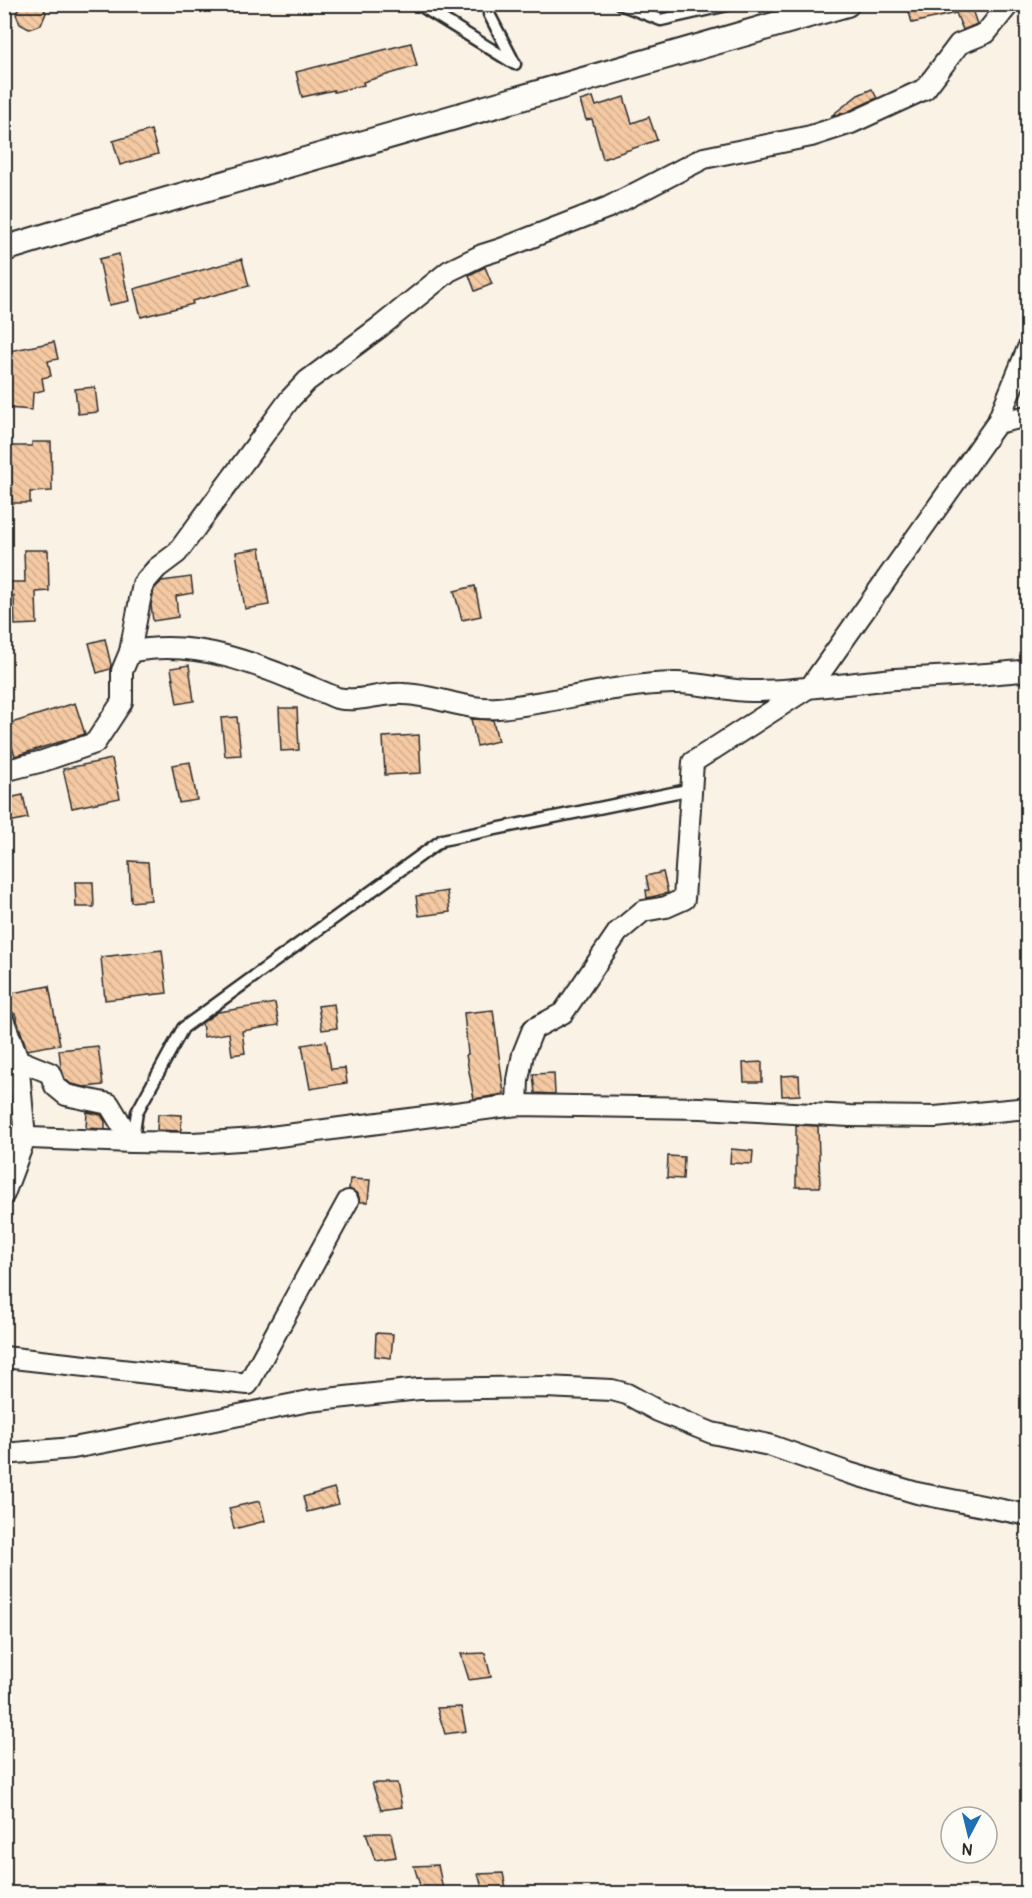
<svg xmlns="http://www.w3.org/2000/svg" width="1032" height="1898" font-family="Pangolin,sans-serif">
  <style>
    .building { fill: url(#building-back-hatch); stroke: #2b2b2b; stroke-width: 1.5 }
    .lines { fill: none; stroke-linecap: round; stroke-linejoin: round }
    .service-casing { stroke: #2b2b2b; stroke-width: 15 }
    .minor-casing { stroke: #2b2b2b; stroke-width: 24 }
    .tertiary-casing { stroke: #2b2b2b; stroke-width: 28 }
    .service { stroke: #fdfcf7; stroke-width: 10 }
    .minor { stroke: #fdfcf7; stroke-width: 20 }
    .tertiary { stroke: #fdfcf7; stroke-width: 24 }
  </style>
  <defs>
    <pattern id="building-back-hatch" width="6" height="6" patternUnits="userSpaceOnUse" patternTransform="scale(1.5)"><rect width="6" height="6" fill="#f4c9a3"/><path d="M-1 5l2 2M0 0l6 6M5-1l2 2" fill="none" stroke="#d1ad8c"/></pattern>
  </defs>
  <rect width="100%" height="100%" fill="#fbf2e6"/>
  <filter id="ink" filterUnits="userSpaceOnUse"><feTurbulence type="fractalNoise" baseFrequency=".0167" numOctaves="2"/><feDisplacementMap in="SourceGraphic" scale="12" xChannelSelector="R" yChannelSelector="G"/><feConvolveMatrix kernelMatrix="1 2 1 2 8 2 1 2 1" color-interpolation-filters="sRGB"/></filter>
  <g filter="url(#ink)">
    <g class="building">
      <path d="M20,4H42L46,13L41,25L29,29L20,24L16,14Z"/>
      <path d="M907,4H970L977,24L963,30L956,13L912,23Z"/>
      <path d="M411,43L417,66L363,82L364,85L334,92V90L302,97L296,72Z"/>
      <path d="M872,89L877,98L847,112L831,116L858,95Z"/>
      <path d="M593,97L596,106L624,97L632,123L649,117L657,140L603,159L592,119L586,120L580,101Z"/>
      <path d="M151,130L158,154L120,165L113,141Z"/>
      <path d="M119,254L129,301L109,305L99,259Z"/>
      <path d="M242,259L249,286L192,301L193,304L141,317L134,289Z"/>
      <path d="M485,267L492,284L475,291L469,275Z"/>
      <path d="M54,342L58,359L48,361L51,376L42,378L44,390L33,393L32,410L7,408L8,397L4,398V352Z"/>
      <path d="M95,387L98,412L78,414L75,389Z"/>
      <path d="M32,442H51L52,491L30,492V503H12L11,446H32Z"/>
      <path d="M260,548L269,605L245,609L236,552Z"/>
      <path d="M24,550H48L49,591L36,592L37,624L15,625L14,596H4V582H25Z"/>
      <path d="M191,577L193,593L176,596L178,617L153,621L151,605L154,589L162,581Z"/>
      <path d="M475,586L481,616L462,620L454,591Z"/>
      <path d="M105,639L111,665L110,669L97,673L89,643Z"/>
      <path d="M189,665L194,701L177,704L171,668Z"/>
      <path d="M75,703L85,734L15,756L5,725Z"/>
      <path d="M279,708H297L299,750L281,751Z"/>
      <path d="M237,717L241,755L225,756L221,718Z"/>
      <path d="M471,719L493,720L498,741L477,746Z"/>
      <path d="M419,735L421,773L385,775L383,737Z"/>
      <path d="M112,759L120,798L72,808L63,769Z"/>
      <path d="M190,762L197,800L179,803L172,765Z"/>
      <path d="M23,795L28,818L9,822L4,799Z"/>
      <path d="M129,861L148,862L151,900L131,902Z"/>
      <path d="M663,872L668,893L647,898L646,890H649L646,876Z"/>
      <path d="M75,882H93L94,907H76Z"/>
      <path d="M447,891L450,912L419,916L416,896Z"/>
      <path d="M162,950L167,993L105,1000L101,957Z"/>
      <path d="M49,986L60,1044L27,1050L15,1014L11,1012L7,994Z"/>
      <path d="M275,1003L279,1025L242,1031L245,1053L232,1055L229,1033L204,1037L202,1023L218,1012Z"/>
      <path d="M334,1004L337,1028L322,1030L318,1006Z"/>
      <path d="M493,1010L504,1094L474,1099L466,1055L468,1054L464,1013Z"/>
      <path d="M326,1041L331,1069L345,1068L347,1083L310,1089L302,1045Z"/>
      <path d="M98,1046L103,1085L85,1087L71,1084L65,1079L61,1068L59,1050Z"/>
      <path d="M762,1062V1082H744L743,1063Z"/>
      <path d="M554,1073L555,1094L535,1093L533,1074Z"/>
      <path d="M799,1075L800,1095L782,1096L781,1076Z"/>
      <path d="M87,1112L101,1115L105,1121V1129L86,1128Z"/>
      <path d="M158,1114L182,1115L181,1131L157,1130Z"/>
      <path d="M796,1125L818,1126L820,1187H796Z"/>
      <path d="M731,1149L753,1151L752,1164L730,1163Z"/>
      <path d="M668,1156L684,1157L683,1179L667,1178Z"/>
      <path d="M350,1179L370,1180L368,1202H360L358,1194L349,1189Z"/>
      <path d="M376,1333L393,1334L391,1358L375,1356Z"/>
      <path d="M334,1488L339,1504L307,1512L303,1497Z"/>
      <path d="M260,1501L265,1521L234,1529L229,1508Z"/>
      <path d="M485,1653L491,1677L469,1680L461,1654Z"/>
      <path d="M461,1707L466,1731L445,1734L437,1708Z"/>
      <path d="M372,1783H397L402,1807L381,1810Z"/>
      <path d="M366,1833H391L396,1857L375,1860Z"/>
      <path d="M438,1865L443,1889L422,1892L414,1866Z"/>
      <path d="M503,1873L507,1893H484L478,1874Z"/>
    </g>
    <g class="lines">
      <defs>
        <g id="service">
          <path d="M418,4L515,64L489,14L490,4"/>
          <path d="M620,4L661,20L732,4"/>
          <path d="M133,1139L137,1112L183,1028L442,840L692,789"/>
        </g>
        <g id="minor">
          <path d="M997,423L1028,416"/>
          <path d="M130,652L143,584L157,568L177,553L290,399L307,381L381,326L449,271L482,255L501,249L609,207L704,158L811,136L851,123L925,89L959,44L986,33L1009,4"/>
          <path d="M4,771L43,761L95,743L122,702V671L130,652C202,636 272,671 337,698C361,703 381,692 404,694C436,695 467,711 498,708C557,703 615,684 674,683C700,682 725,691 751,691C799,691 848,683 896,679C940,676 983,676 1028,670"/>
          <path d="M4,1022L18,1060L50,1073L55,1086L66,1095L109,1104L132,1142"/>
          <path d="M517,1105L518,1080L523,1054L533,1029L563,1013L618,932L643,911L666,907L684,899L693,762L811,686L997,423L1028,348"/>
          <path d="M4,1137L132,1142L193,1143L256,1139L517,1105L701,1108L850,1116L935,1117L1028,1108"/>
          <path d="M4,1194L25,1138L18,1060"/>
          <path d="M4,1357L248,1384L348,1201"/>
          <path d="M4,1454L73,1448L105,1442L309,1401L419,1389L545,1387L612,1390L627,1394L658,1411L712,1433L769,1445L849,1473L917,1493L1028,1515"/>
        </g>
        <path id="tertiary" d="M4,249L118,214L847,4"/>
      </defs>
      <use href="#service" class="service-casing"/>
      <use href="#minor" class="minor-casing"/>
      <use href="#tertiary" class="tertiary-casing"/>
      <use href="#service" class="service"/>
      <use href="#minor" class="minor"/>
      <use href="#tertiary" class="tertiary"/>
    </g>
  </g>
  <rect width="1032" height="1898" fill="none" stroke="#fdfcf7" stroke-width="24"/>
  <rect x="12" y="12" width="1008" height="1874" fill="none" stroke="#2b2b2b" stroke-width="2" filter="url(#ink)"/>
  <g transform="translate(969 1835) rotate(187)"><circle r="28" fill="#fdfcf7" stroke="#a9a8a5" stroke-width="1.5"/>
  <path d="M0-4.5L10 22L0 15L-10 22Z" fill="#1f6fb2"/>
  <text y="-9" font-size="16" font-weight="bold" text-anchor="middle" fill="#2b2b2b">N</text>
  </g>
</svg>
